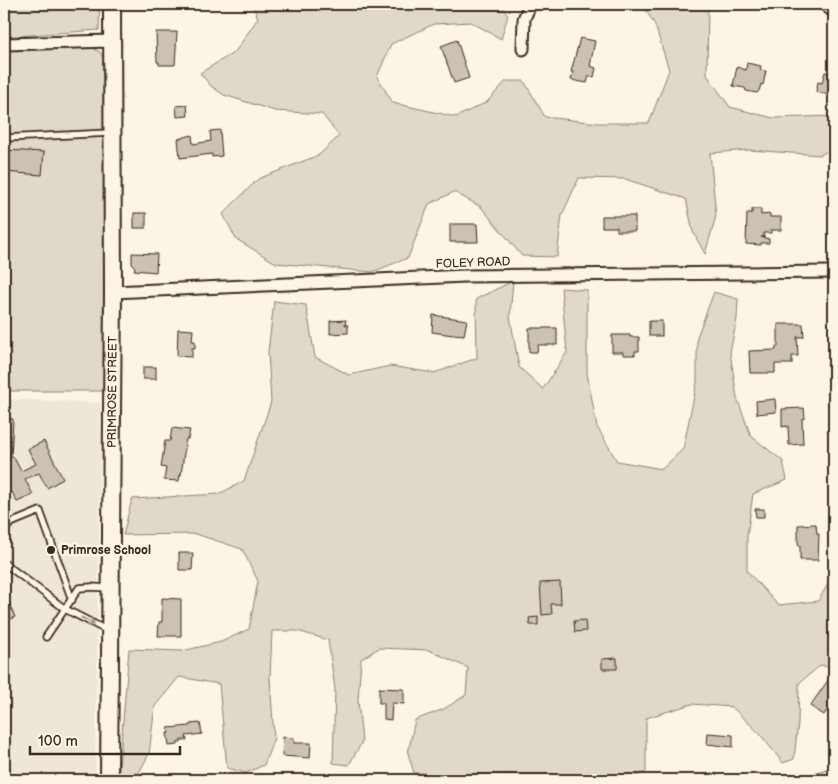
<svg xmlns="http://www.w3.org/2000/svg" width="838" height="784" font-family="'Balsamiq Sans',sans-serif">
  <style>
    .built { fill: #eee6d6 }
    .green { fill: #e0d8c8; stroke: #8e8173 }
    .building { fill: #ccc2b3; stroke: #3b2a1e }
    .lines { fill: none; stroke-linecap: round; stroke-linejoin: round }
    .service-casing { stroke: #3b2a1e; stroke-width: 9 }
    .minor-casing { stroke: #3b2a1e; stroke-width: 15 }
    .secondary-casing { stroke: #3b2a1e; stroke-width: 20 }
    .service { stroke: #fcf5e5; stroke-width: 5.5 }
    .minor { stroke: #fcf5e5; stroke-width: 11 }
    .secondary { stroke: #fcf5e5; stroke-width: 16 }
    .oneway { stroke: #9c9082 }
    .poi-dot { fill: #3b2a1e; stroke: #fcf5e5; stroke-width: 2 }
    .labels { text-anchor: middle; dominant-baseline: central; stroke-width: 5; stroke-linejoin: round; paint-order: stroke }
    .street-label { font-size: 12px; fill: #3b2a1e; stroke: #fcf5e5 }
    .poi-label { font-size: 12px; font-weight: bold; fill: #3b2a1e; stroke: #fcf5e5; text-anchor: start }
  </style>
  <rect width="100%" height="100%" fill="#fcf5e5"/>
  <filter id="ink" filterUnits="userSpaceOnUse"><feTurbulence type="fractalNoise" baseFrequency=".02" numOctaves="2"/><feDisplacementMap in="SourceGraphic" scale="10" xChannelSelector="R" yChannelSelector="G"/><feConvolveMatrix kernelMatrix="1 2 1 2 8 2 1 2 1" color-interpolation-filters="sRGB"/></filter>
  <g filter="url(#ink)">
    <path class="built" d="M4,399L101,403L95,780H4Z"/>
    <g class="green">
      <path d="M4,4H100L99,30L4,37Z"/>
      <path d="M252,4H382L385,6L412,4H500L508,15L501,39L471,22L434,24L391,44L377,77L393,103L456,117L487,102L506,81H524L545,117L598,123H649L669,70L655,25L642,4H708L707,75L730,107L773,118L834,116V148L820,155L749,150L710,153L716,216L705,254L693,232L686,199L625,179L579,178L562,215L557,257L522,256L481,207L454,192L429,204L408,258L372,272L276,263L236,239L223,214L258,179L319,155L339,136L322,114L275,111L224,95L211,86L200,73L235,52L258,18Z"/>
      <path d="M93,48L100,52L103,58L106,120L104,391H4V51Z"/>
      <path d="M513,281L510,316L519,367L543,389L567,352L561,288L587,290V373L597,427L617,461L662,469L683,449L697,382V337L714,292L738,299L737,319L730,352L737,398L751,436L783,461L787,480L753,494L747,536V571L778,605L818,601L834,574V669L821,665L799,683L798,723L794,759L783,763L760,734L732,707L692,704L646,718V772L628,779L561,775L482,774L461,775L414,773L408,753L415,720L444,709L466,695L468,668L429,650L379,648L361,659L358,700L362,742L349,765L333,763L335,689L328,640L297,631H272L270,678L274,738L264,765L246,773L227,768L219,684L179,677L155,706L149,754L135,780H118L129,649L182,651L221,642L249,629L258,581L242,549L196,534L123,535L132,499L219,494L244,481L271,402L268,352L274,301L306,305L315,357L349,375L390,366L434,373L477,358L476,299Z"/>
    </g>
    <g class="building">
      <path d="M156,32H177L175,65H159V62H157Z"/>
      <path d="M580,38L595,41L590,66L596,68L594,77L589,76L587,83L571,80L573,72H571Z"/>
      <path d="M457,40L469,78L454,83L441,46Z"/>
      <path d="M747,63L761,66L760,70L766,71L763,85L761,84L759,91L757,93L746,91L745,88L733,86L737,67L746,70Z"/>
      <path d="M825,72L834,74V96L816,92L818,82L822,83Z"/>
      <path d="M187,105L188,116L177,117L176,106Z"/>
      <path d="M220,130L222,156L212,157V154L180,158L178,139L192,135L193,144L211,141L210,131Z"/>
      <path d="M4,150L44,152L42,175L4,172Z"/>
      <path d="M752,209H761V215L770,214V217H781V230H771V233H764V237H761L769,239V243H761V245L746,244L747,213H752Z"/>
      <rect x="134" y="213" width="12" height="15"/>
      <path d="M602,216H635V231H617V227H602Z"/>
      <path d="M450,224H477L478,242H450Z"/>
      <path d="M132,253L157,254L156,272L134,270L135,267L132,264Z"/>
      <path d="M433,315L467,320L464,335L453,334V335L432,332Z"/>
      <path d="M346,320L345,325H348V333L330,334V321Z"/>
      <rect x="649" y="321" width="13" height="15"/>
      <path d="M778,324H803L804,337H797L798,356H792V364H775V373H750L749,351L776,350V346H778Z"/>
      <path d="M529,328H557V345H538L537,352H529Z"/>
      <path d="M178,329L193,330L192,341H195V348H192V357L177,356Z"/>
      <path d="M612,335H630V337H639V351H635V355H623V352H612Z"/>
      <rect x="143" y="367" width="13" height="12"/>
      <path d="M775,399L776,412L757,414L756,401Z"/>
      <path d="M804,408L805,418L802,419L803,444L789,445L788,426L782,427V409Z"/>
      <path d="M4,418L13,419L11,458L13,456L21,471L36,464L28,449L44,441L63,479L47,488L39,473L25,479L33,495L17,502L12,492L4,495Z"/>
      <path d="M172,428L190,430L188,439H186L181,475H180L179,481L164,480L166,468L161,467L165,441H170Z"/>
      <path d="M755,509H764V517H756Z"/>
      <path d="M816,524L817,534H819L818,560H800V545H798V525Z"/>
      <path d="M179,553H193L192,570H179Z"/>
      <path d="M560,582L561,604H551L552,614L542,615L540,583Z"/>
      <path d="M4,591L15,617L4,622Z"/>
      <path d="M162,598L181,599V636H158L159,622H162Z"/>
      <path d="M538,617V625H530L529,618Z"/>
      <path d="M585,620L586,631L575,632L574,621Z"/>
      <path d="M617,658V669H602V659Z"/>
      <path d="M829,679L834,683V699L824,715L810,706Z"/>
      <path d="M379,688L404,689V704L392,703L391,720L384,719V703H379Z"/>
      <path d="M200,723L202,734L186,736L187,740H181V742H178V745L169,746L167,733H169L168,728L190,726V724Z"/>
      <path d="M708,733L733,735V747L707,744Z"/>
      <path d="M283,737L294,738V743H311L310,758L282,756Z"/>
    </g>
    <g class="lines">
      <defs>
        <g id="service">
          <path d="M4,138L110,133"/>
          <path d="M4,530L11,523L40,511L72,600"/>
          <path d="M4,563L65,609L108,631"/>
          <path d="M46,637L79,588L91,587L108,588"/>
        </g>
        <g id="minor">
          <path d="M824,4L834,12"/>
          <path d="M4,44L111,41"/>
          <path d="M523,49L524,19L530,4"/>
          <path d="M113,292L465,276L834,272"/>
          <path d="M816,780L834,774"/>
        </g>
        <g id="secondary">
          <path id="s1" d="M109,780L113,292L112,4"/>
        </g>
      </defs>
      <use href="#service" class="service-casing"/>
      <use href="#minor" class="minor-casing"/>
      <use href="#secondary" class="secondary-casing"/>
      <use href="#service" class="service"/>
      <use href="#minor" class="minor"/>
      <use href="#secondary" class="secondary"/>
    </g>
    <defs><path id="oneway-shaft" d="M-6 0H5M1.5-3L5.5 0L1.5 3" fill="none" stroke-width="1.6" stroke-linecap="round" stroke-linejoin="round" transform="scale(1.25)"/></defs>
    <use class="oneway" href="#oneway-shaft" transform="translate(88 621) rotate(28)"/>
  </g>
  <circle class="poi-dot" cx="51" cy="550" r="5"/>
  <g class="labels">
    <g class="street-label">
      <text transform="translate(473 263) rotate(-2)">FOLEY ROAD</text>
      <text stroke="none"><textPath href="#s1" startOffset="388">PRIMROSE STREET</textPath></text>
    </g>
    <g class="poi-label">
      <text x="61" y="550">Primrose School</text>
    </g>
  </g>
  <rect width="838" height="784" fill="none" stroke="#fcf5e5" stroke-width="20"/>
  <rect x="10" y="10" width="818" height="764" fill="none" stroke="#3b2a1e" stroke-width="2" filter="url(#ink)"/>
  <path d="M30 746v8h150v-8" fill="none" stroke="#3b2a1e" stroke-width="2.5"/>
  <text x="38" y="746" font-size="15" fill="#3b2a1e" stroke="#fcf5e5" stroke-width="4" paint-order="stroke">100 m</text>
</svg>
